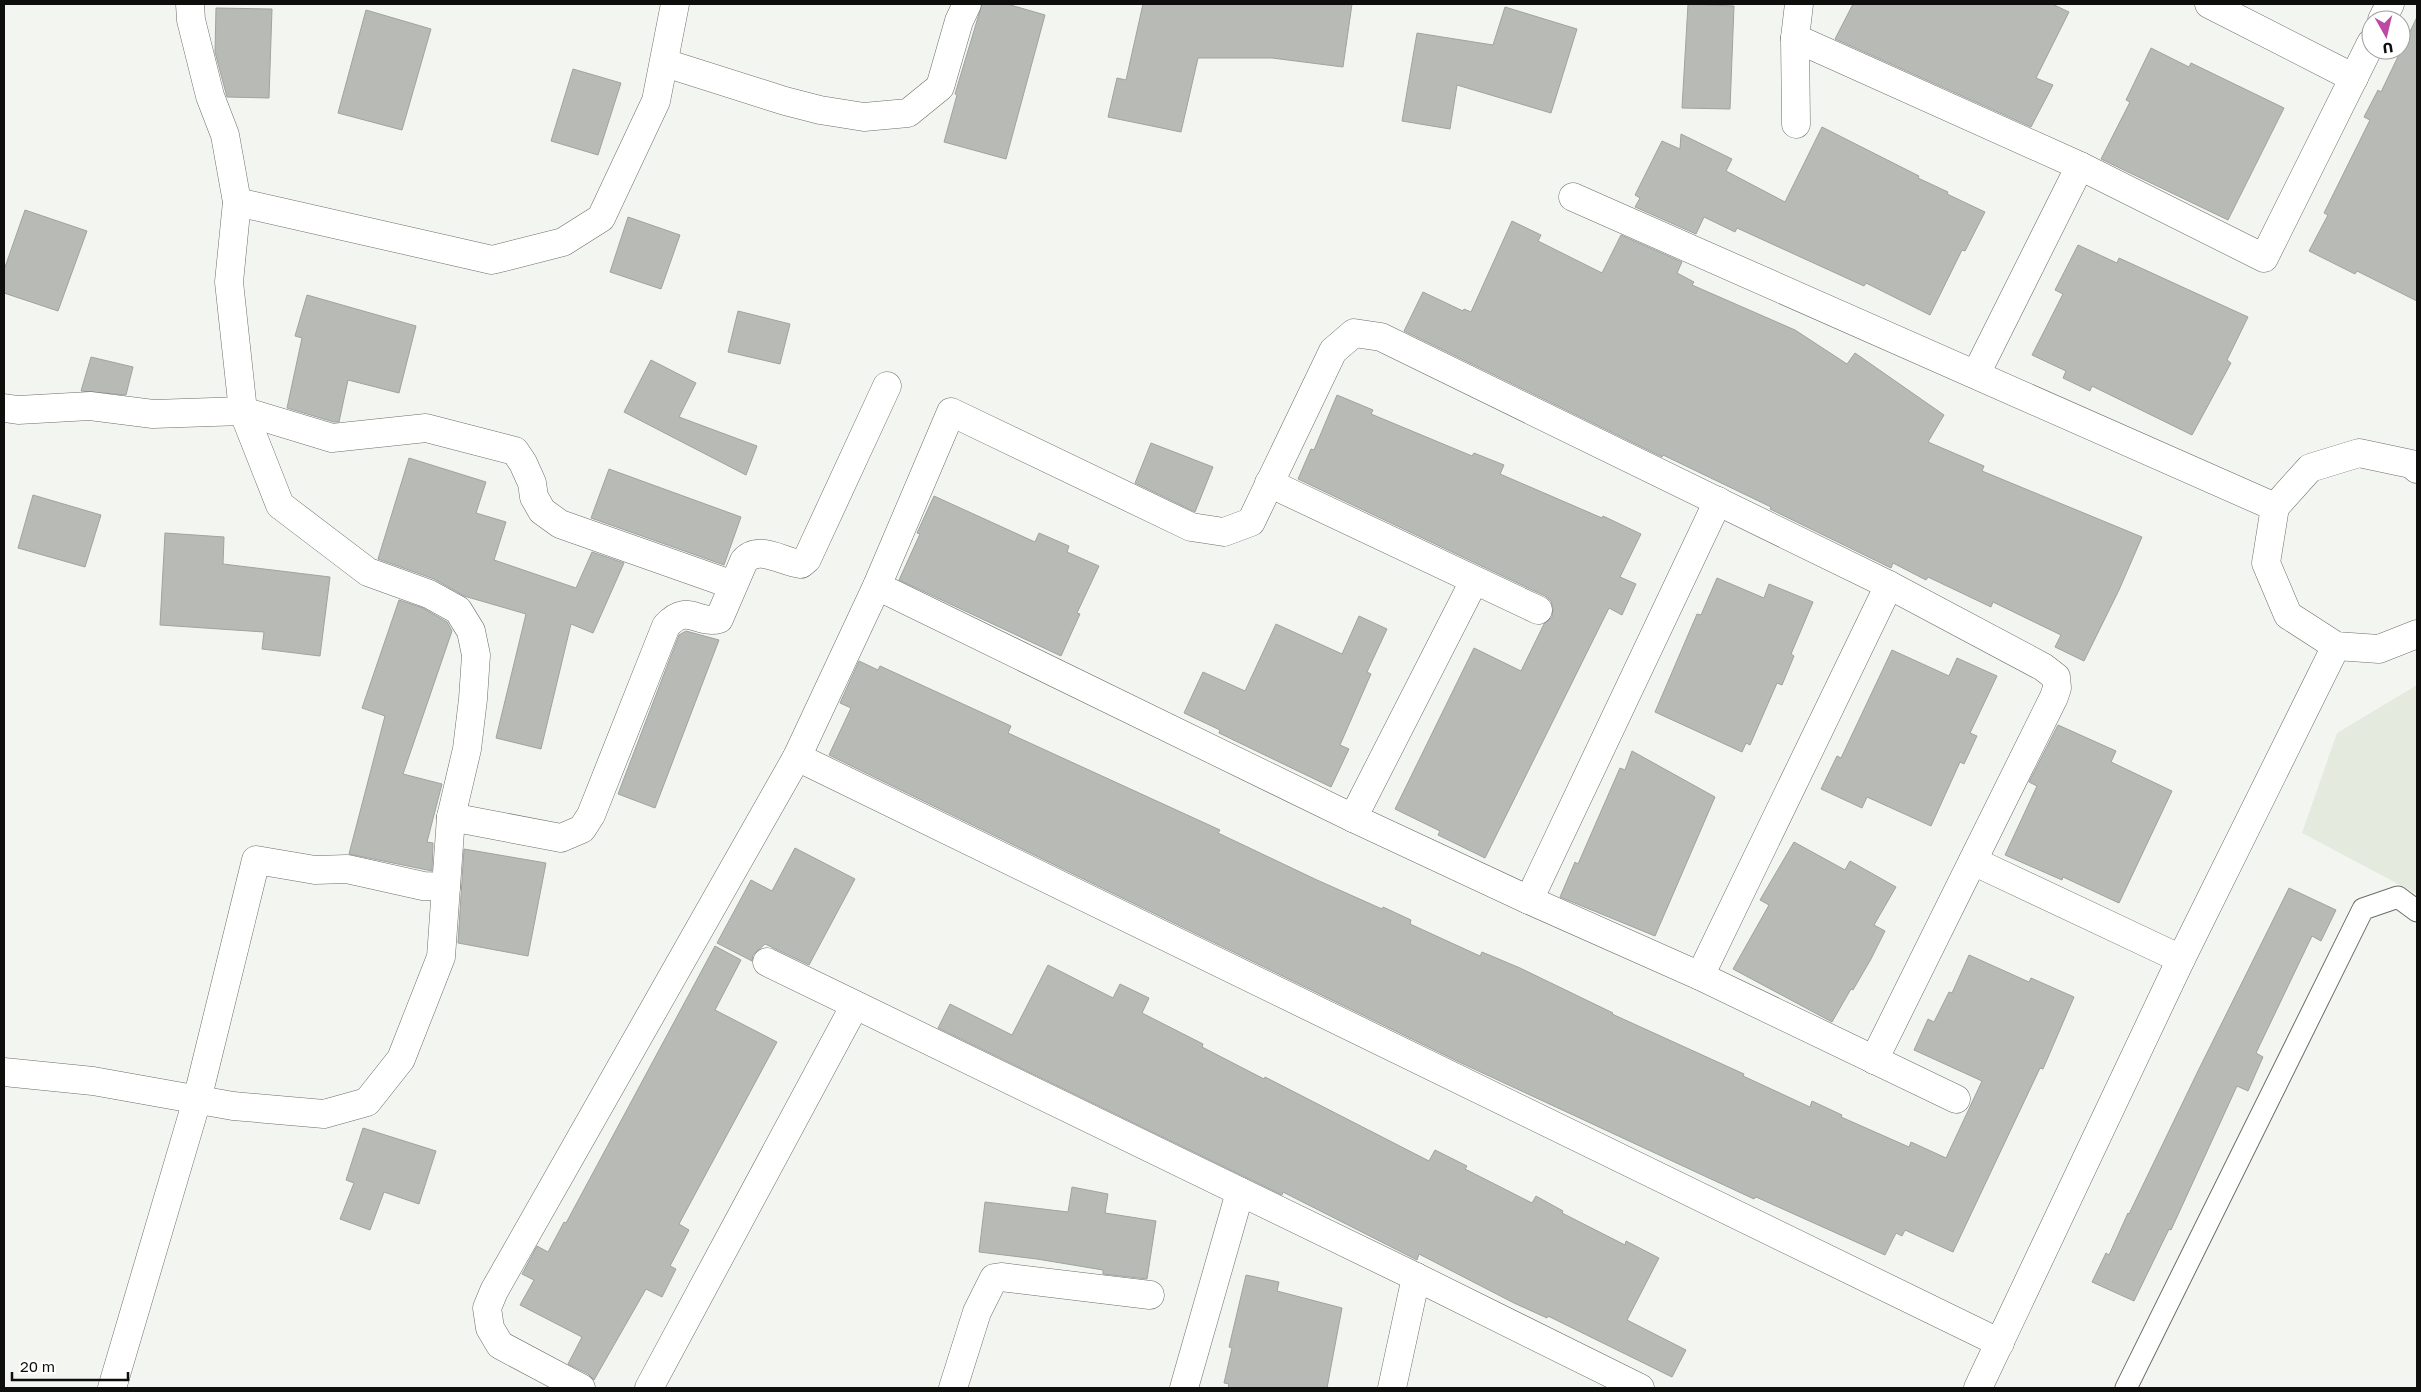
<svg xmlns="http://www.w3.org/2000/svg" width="2421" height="1392" font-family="'Golos Text',sans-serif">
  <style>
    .built { fill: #e5eade }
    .building { fill: #b7bab5; stroke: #a0a39e }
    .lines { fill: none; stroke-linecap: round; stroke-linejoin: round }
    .lane-casing { stroke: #6c6e69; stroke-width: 23 }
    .street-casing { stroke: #6c6e69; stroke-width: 29 }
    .secondary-casing { stroke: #6c6e69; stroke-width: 29 }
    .lane { stroke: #fff; stroke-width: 21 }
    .street { stroke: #fff; stroke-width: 28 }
    .secondary { stroke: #fff; stroke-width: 28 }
  </style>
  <rect width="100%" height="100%" fill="#f3f5f0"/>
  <path class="built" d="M2417,685V894L2302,833L2337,733Z"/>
  <g class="building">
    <path d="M982,4H1007L1045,15L1006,159L944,142L957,95L955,94Z"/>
    <path d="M1143,4H1352L1343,67L1272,58H1198L1181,132L1108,117L1117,78L1126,80Z"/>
    <path d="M1688,4L1734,6L1730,109L1682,108Z"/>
    <path d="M1853,4H2052L2069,12L2036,78L2053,85L2031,127L1835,39Z"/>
    <path d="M1505,7L1577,29L1551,113L1457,85L1450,129L1402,121L1417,33L1493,45Z"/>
    <path d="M216,8L272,9L269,98L227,97L215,52Z"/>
    <path d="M366,10L431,29L402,130L338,113Z"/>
    <path d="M2417,17V301L2357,271L2355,274L2309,251L2328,215L2324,213L2370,120L2364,117L2378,90L2381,92Z"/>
    <path d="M2151,48L2189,67L2191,63L2284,108L2228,220L2101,159L2130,102L2126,100Z"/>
    <path d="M573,69L621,83L598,155L551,141Z"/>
    <path d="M1822,127L1919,176L1918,178L1948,192L1947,194L1985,212L1965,251L1962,250L1930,315L1866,283L1864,286L1737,228L1735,232L1704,217L1696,234L1635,207L1640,198L1635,195L1662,141L1680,149L1681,134L1732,159L1726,171L1785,202Z"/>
    <path d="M25,210L87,231L58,311L4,293V270Z"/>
    <path d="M628,217L680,235L661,289L610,272Z"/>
    <path d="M1512,221L1541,235L1538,241L1602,273L1621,235L1682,262L1677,273L1694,282L1692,285L1795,330L1847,364L1855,353L1944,415L1928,442L1984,466L1982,471L2142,537L2119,590L2084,661L2055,647L2061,635L1993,602L1991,607L1928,577L1926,580L1893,563L1891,568L1770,509L1771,507L1663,455L1662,457L1404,331L1423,292L1463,311L1464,309L1471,312Z"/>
    <path d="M2078,245L2117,263L2119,258L2248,317L2227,360L2231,363L2192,435L2092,386L2090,391L2063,378L2066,371L2032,355L2063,294L2055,290Z"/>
    <path d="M307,295L416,326L399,393L348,380L339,422H334L287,408L302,338L295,336Z"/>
    <path d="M738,311L790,324L780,364L728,352Z"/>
    <path d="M91,357L133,367L126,395L81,391Z"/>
    <path d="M651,360L696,383L679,417L757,446L746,475L624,412Z"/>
    <path d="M1337,395L1373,410L1371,414L1472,456L1474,453L1504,465L1500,474L1602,518L1603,516L1641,534L1620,577L1636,584L1622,615L1609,608L1485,858L1438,835L1440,831L1395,809L1474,648L1521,671L1544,624L1552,617L1553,608L1551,601L1545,596L1298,479L1311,449L1314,450Z"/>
    <path d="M1151,443L1213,467L1195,512L1135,483Z"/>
    <path d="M409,458L486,482L476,513L506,522L494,560L576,588L592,552L624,563L593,633L571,624L541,749L496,738L526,614L464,596L434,579L378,559Z"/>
    <path d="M609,469L741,517L724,565L591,518Z"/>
    <path d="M33,495L101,515L85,567L18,548Z"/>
    <path d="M934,496L1035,542L1039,533L1069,546L1067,552L1099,566L1077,613L1080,614L1061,656L899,580L920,534L917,533Z"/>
    <path d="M165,533L224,537L223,564L330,577L320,656L262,649L264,632L160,625Z"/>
    <path d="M1717,578L1764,598L1769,584L1813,602L1791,654L1794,656L1782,685L1777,683L1750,745L1746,743L1742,752L1655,712L1697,614L1701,615Z"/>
    <path d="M399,600L423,608L447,622L452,631L403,774L442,784L427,842L433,843L432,871L349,854L385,716L362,708Z"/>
    <path d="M1359,616L1387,629L1367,672L1371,674L1340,745L1349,749L1331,787L1219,733L1220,730L1184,713L1203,672L1245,691L1276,624L1342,654Z"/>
    <path d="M686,631L719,640L655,808L618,794L679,635Z"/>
    <path d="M1892,650L1949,676L1957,658L1997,676L1970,733L1977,736L1964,764L1960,762L1931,826L1867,797L1862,808L1821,789L1837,756L1841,758Z"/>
    <path d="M859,661L878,670L880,666L1011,726L1008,733L1220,830L1218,833L1317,880L1382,909L1383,907L1411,920L1410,924L1480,956L1482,952L1520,968L1613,1013L1612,1014L1744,1074L1743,1076L1810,1107L1812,1101L1842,1115L1841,1117L1909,1147L1911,1142L1946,1158L1982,1081L1914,1050L1928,1019L1934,1022L1949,992L1952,993L1969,955L2029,982L2031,978L2074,997L2043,1069L2040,1068L1953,1252L1905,1230L1902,1236L1896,1233L1885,1255L1756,1197L1754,1199L1459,1062L829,755L851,708L840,703Z"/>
    <path d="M2058,725L2116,751L2111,762L2172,791L2119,903L2063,877L2062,880L2005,855L2037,786L2029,782Z"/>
    <path d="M1632,751L1715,797L1655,936L1560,897L1575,862L1578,864L1620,768L1625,770Z"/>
    <path d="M1794,842L1845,870L1850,861L1896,887L1874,925L1885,931L1871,959L1853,990L1851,989L1832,1022L1733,969L1769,905L1760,900Z"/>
    <path d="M795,848L855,879L809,965L765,944L753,955L752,961L717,943L751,880L772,891Z"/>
    <path d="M464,849L546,863L528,956L458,943Z"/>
    <path d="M2289,888L2336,910L2321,941L2312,936L2256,1053L2263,1057L2248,1091L2237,1086L2171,1230L2169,1229L2134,1301L2092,1282L2106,1253L2109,1255L2128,1213L2129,1214L2198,1071Z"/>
    <path d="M715,946L741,960L715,1010L777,1042L679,1224L689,1230L670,1266L676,1269L662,1297L646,1289L594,1380L588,1374L568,1364L582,1337L520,1305L534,1280L522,1274L537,1246L548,1252L564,1222L566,1223Z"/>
    <path d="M1048,965L1113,998L1120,984L1149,998L1142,1013L1203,1044L1202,1047L1264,1079L1265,1077L1429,1161L1435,1150L1467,1166L1465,1169L1532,1203L1536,1196L1563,1211L1562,1213L1625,1245L1626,1241L1659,1258L1627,1320L1686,1350L1672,1377L1548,1316L1547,1318L1514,1303L1419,1254L1417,1260L1283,1192L1282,1195L938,1028L950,1004L1012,1035Z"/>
    <path d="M363,1128L436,1151L419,1204L384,1192L370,1230L340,1219L354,1183L346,1180Z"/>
    <path d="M1072,1187L1108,1194L1105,1213L1156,1221L1147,1279L1103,1274V1270L1037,1259L979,1252L985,1202L1068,1212Z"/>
    <path d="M1246,1275L1279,1282L1277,1291L1342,1308L1327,1388H1228L1229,1384L1224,1383L1232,1348L1229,1347Z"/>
  </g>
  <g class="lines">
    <defs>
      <path id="lane" d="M2126,1388L2363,909L2398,897L2417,911"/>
      <g id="street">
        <path d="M2209,4L2354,78"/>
        <path d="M2382,20L2390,4"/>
        <path d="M1795,38L2080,166L2264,258L2371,43"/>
        <path d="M665,63L785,101L820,110L864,117L908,113L940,87L959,21L967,4"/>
        <path d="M1796,124L1795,38L1799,4"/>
        <path d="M1573,197L2275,507"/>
        <path d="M237,202L492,260L563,242L601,218L656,101L675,4"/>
        <path d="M1976,374L2080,166"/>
        <path d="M4,408L18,410L90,406L153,414L243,411L332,438L426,428L515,451L523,463L532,483L534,497L542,511L560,524L733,585"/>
        <path d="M1269,483L1538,610"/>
        <path d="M877,586L1353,818L1529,900L1700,976L1956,1099"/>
        <path d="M797,757L2000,1343"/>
        <path d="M451,817L561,838L582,829L591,815L666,626C688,602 697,625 719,619L744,561C758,544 783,562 801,564L807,559L887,386"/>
        <path d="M1353,818L1474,581"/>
        <path d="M1973,861L2181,959"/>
        <path d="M1529,900L1718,501"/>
        <path d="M767,962L1416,1277L1640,1388"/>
        <path d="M1700,976L1889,585"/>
        <path d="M4,1072L93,1081L233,1106L324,1114L367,1102L401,1059L441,957L451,817L467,749L473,699L476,655L471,631L458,610L429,594L368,572L280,505L243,411L229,282L237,202L225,135L210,96L191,20L190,4"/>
        <path d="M112,1388L197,1100L256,860L315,870L347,869L423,886L446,887"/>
        <path d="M581,1388L500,1345L490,1328L487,1308L494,1291L797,757L877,586L951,412L1191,527L1224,532L1251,522L1333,351L1354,333L1381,337L1889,585L2043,667L2056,677L2057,688L2054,697L1874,1060"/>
        <path d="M649,1388L855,1005"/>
        <path d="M953,1388L977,1312L994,1278L1001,1277L1150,1295"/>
        <path d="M1184,1388L1240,1192"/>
        <path d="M1392,1388L1416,1277"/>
      </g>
      <g id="secondary">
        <path d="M2417,469L2411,464L2359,453L2310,468L2275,507L2266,563L2288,615L2336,646L2379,649L2417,634"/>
        <path d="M1978,1388L2181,959L2336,646"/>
      </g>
    </defs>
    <use href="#lane" class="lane-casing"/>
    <use href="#street" class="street-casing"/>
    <use href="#secondary" class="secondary-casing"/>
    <use href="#lane" class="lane"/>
    <use href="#street" class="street"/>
    <use href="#secondary" class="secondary"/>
  </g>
  <rect width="2421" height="1392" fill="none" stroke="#0e0e0d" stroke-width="10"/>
  <g transform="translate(2386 35) rotate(172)"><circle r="24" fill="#ffffff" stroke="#9f9f9e"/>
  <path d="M0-4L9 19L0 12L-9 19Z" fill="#bc49a3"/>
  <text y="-8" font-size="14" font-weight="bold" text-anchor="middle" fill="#0e0e0d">U</text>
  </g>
  <path d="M12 1372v8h116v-8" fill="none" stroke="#0e0e0d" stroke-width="2.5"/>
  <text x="20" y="1372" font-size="15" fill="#0e0e0d" stroke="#ffffff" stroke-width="4" paint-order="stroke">20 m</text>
</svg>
